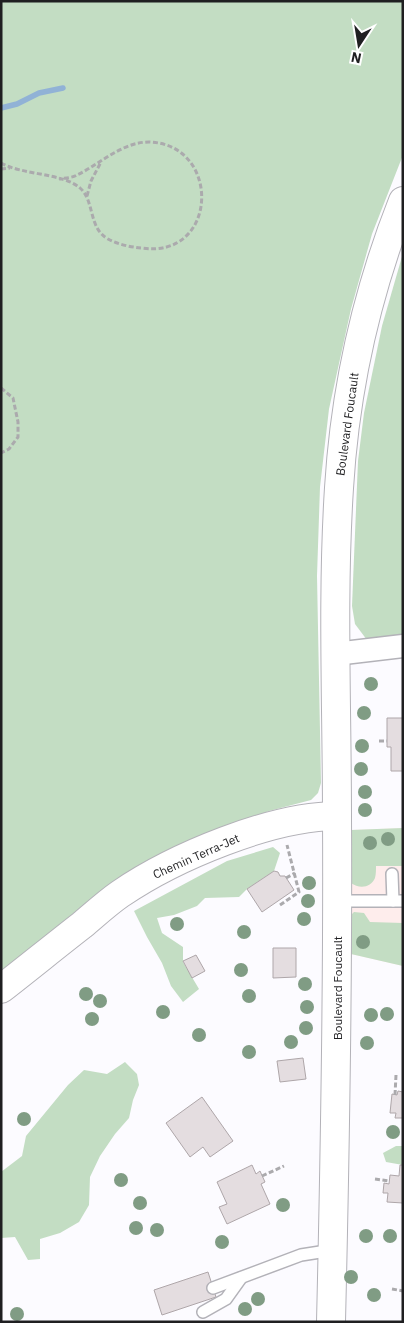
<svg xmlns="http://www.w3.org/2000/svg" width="404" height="1323" font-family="'IBM Plex Sans',sans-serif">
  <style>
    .commercial { fill: #feedec }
    .green { fill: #c3ddc3 }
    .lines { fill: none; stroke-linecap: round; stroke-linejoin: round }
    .stream { stroke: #91b2d6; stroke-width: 5.5 }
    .building { fill: #e4dde0; stroke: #aea6a9 }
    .service-casing { stroke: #b3b2b8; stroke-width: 14 }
    .minor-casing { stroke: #b3b2b8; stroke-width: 25 }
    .tertiary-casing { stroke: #b3b2b8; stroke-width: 30 }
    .path { stroke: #abaaad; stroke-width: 3; stroke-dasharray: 5 2.5; stroke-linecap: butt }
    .service { stroke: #fff; stroke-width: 11 }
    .minor { stroke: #fff; stroke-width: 22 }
    .tertiary { stroke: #fff; stroke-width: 28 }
    .tree { fill: #809c84 }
    .labels { text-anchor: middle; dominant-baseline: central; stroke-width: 4; stroke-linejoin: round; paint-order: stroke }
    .street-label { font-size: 12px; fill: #1f1f21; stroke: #fff }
  </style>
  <rect width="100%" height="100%" fill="#fcfbff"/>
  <path class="commercial" d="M403,828V966L351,954V830Z"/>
  <g class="green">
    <path d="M1,1H403V155L372,234L351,309L329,409L320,487L317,576L321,783L318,793L311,800L269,811L233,825L1,972Z"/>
    <path d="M403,253V640H367L355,624L352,606L358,461L364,413L382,326Z"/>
    <path d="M403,828V866H376C376,870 376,874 375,878C371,888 359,889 351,883V830Z"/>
    <path d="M273,847L280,853L274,871L247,889L239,897L205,898L197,906L174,915L157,918L162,933L183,947V962L199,989L183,1002L171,986L162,963L147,937L134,911L227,861Z"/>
    <path d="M354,912L364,913L370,922L403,923V966L351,954V915Z"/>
    <path d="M125,1062L137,1074L139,1085L133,1100L129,1118L115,1134L100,1156L90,1177L89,1205L79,1222L60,1233L40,1239V1259L28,1260L15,1237L1,1238V1172L22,1156L26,1136L68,1085L84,1070L107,1074Z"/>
    <path d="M396,1146H403V1165L386,1162L383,1153Z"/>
  </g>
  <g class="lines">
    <path class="stream" d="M1,108L17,104L39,93L63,88"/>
  </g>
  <g class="building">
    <path d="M387,718H403V771H391V747H387Z"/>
    <path d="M274,871L278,872L280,876H285L294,890L262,912L247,889Z"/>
    <path d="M273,948H296V977L273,978Z"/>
    <path d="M196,955L205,971L192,978L183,961Z"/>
    <path d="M303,1058L306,1079L280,1082L277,1061Z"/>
    <path d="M398,1091L403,1092V1118H395L396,1113H390L392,1094L397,1095Z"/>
    <path d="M202,1097L233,1141L210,1157L203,1147L190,1157L166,1123Z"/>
    <path d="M252,1165L256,1174L260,1171L265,1182L261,1184L270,1204L227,1224L219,1207L227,1204L217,1182Z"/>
    <path d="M400,1165H403V1203L387,1202L388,1193H383L384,1183L389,1184L390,1175L399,1176Z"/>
    <path d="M208,1272L216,1297L162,1315L154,1290Z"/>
  </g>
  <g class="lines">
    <defs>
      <g id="service">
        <path d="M392,874L393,901"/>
        <path d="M337,901H403"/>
        <path d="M213,1288L301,1255L333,1250"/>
        <path d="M203,1312L226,1299L241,1278"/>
      </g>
      <path id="minor" d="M335,654L403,646"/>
      <g id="tertiary">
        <path d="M1,989C28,968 55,946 82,925C94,915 107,903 120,894C174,857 272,816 337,816"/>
        <path d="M331,1322C335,1153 338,985 337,817C337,707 332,597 339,488C345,390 367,292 403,201"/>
      </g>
    </defs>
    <use href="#service" class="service-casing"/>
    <use href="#minor" class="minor-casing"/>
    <use href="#tertiary" class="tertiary-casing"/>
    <g class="path">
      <path d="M1,163C22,175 63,173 80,188C95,201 88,228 108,239C117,244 130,247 141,248C219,260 222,144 149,142C122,142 100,164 77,175C72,178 65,178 59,179"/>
      <path d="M1,169L10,168"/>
      <path d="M87,196L91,181L101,162"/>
      <path d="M1,388L13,398L18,422V437L9,449L1,453"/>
      <path d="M379,741H387"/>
      <path d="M286,878L295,873"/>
      <path d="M280,905L299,892L287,845"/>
      <path d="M395,1095L396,1075"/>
      <path d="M262,1176L284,1166"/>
      <path d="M375,1179L389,1181"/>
      <path d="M392,1289L403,1291"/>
    </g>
    <use href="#service" class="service"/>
    <use href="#minor" class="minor"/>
    <use href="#tertiary" class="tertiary"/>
  </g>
  <g class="tree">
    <circle cx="371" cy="684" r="7"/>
    <circle cx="364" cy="713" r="7"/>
    <circle cx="362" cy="746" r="7"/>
    <circle cx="361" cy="769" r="7"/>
    <circle cx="365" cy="792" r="7"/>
    <circle cx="365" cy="810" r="7"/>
    <circle cx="388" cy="839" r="7"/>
    <circle cx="370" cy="843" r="7"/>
    <circle cx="309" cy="883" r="7"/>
    <circle cx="308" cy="901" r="7"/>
    <circle cx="304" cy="919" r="7"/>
    <circle cx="177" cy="924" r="7"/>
    <circle cx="244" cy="932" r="7"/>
    <circle cx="363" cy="942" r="7"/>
    <circle cx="241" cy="970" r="7"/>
    <circle cx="305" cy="984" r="7"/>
    <circle cx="86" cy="994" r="7"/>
    <circle cx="249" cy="996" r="7"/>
    <circle cx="100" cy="1001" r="7"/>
    <circle cx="307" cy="1007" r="7"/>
    <circle cx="163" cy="1012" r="7"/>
    <circle cx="387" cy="1014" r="7"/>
    <circle cx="371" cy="1015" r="7"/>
    <circle cx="92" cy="1019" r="7"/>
    <circle cx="306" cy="1028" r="7"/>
    <circle cx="199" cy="1035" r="7"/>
    <circle cx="291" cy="1042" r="7"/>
    <circle cx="367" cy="1043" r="7"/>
    <circle cx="249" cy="1052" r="7"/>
    <circle cx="24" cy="1119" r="7"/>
    <circle cx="393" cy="1132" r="7"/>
    <circle cx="121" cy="1180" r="7"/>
    <circle cx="140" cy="1203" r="7"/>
    <circle cx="283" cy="1205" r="7"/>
    <circle cx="136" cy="1228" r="7"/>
    <circle cx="157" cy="1230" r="7"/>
    <circle cx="366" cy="1236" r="7"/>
    <circle cx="390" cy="1236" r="7"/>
    <circle cx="222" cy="1242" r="7"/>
    <circle cx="351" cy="1277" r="7"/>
    <circle cx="374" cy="1295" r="7"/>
    <circle cx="258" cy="1299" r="7"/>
    <circle cx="245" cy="1309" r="7"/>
    <circle cx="17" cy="1314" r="7"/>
  </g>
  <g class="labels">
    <g class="street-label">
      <text transform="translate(347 424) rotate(-82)">Boulevard Foucault</text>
      <text transform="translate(196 856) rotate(-24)">Chemin Terra-Jet</text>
      <text transform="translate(337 988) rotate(-90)">Boulevard Foucault</text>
    </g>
  </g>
  <rect width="404" height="1323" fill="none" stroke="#1f1f21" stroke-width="5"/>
  <g transform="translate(359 45) rotate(192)" stroke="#ffffff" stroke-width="4" paint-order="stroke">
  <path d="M0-4L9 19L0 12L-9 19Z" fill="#1f1f21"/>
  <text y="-8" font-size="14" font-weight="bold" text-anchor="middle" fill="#1f1f21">N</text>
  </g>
</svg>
